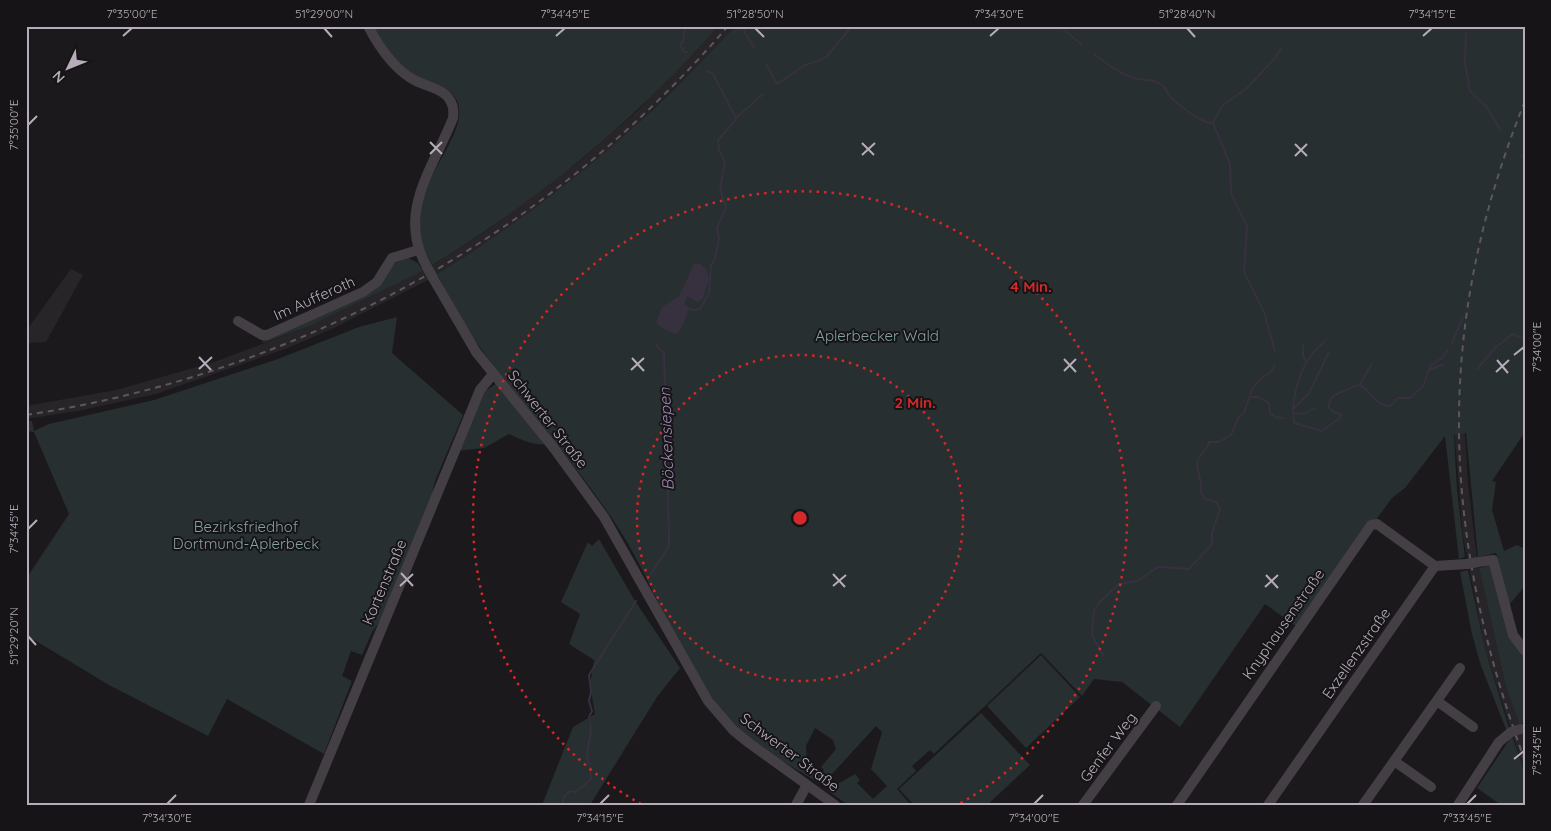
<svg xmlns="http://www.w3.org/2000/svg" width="1551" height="831" font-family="Quicksand,sans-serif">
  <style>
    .built { fill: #282528 }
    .green { fill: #272f30; fill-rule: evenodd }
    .water { fill: #37303f }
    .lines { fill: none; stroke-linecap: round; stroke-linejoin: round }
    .stream { stroke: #37303f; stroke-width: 2 }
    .minor { stroke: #443f45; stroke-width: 10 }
    .rail { stroke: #5d565f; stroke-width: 2; stroke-dasharray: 6 5; stroke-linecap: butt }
    .minor-bridge { stroke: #443f45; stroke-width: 10 }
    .ticks { fill: none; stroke: #b6acba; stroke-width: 2 }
    .ring { fill: none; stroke: #d62828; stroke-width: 2.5; stroke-dasharray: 2.5 5 }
    .labels { text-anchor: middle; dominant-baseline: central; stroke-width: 4; stroke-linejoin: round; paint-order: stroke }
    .street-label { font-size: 15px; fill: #b6acba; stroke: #161416 }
    .park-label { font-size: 15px; fill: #85a1a3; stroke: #161416 }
    .water-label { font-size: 16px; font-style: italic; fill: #9c86b2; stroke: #161416 }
    .centre { fill: #d62828; stroke: #161416; stroke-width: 2.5 }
    .ring-label { font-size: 15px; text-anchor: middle; font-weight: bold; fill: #d62828; stroke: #161416; stroke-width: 4; stroke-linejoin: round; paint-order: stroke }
    .neatline { fill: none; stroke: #b6acba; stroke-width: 2 }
    .ticks-label { font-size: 12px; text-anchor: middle; fill: #b6acba }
  </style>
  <rect width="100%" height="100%" fill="#1b191b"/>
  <g class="built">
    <path d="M718,26H735L698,66L603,157L515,224L428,280L334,328L288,348L156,394L78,411L26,419V406L116,390L214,362L310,326L423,271L489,229L582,159L637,111Z"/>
    <path d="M71,269L83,275L46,342L26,343V331Z"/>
    <path d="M1467,379L1465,435L1468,483L1477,559L1506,687L1525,736V773L1485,649L1463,536L1454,429Z"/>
  </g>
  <g class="green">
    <path d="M371,26H718C635,121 539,200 432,265C389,193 474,141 457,101C449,82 421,81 405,72C395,66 379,37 371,26Z"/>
    <path d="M735,26H1525V432L1492,481L1496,482L1492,510L1504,551L1517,545L1525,549V586L1509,605L1499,597C1504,620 1507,639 1525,655L1524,722L1520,725L1506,687L1479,568L1499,563L1496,553L1478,557L1466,433L1454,435L1457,490L1465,557L1459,559L1445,436L1405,488L1392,498L1297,627L1265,604L1180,727L1122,682L1094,679L1082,696L1041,653L934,754L930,750L912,766L916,771L897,789L911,805H848L827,790L855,774L860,780L857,783L873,799L887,786L871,769L882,732L876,726L822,785C795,767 759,751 737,728C686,676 663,604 627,542C606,507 581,475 556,443C537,447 526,442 509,434L484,448L456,451L481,394L503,379L469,332L437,274C550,205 646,124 735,26ZM815,728L833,740L836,749L821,767L824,770L822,773L813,765L807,766L806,746Z"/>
    <path d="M407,257L418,263L423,271L310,326L263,343L262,340L372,290L389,266Z"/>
    <path d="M397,317L392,353L463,415L435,481L432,495L379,623L372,632L362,655L351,651L342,676L352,681L324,754L227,699L208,736L109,685L26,635V579L69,514L34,432L26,431V422L32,421L34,431L49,424L154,400L278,359L359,327Z"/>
    <path d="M599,539L635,601L680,668L657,697L590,805H542L573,727L595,714L590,685L594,660L569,644L580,614L561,602L588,542L592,546Z"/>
    <path d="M1468,570L1485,649L1509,728L1506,729L1481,666L1472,634L1460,572Z"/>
    <path d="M1041,655L1080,697L1026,748L987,706Z"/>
    <path d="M981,713L1030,765L987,805H914L899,789Z"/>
    <path d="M1512,736L1525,773V805H1501L1477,788Z"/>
  </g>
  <path class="water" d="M694,264H700L707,270L709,279L702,300L697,302L687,296L684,305L689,310L680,331L676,334L663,329L656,323L662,307L679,296Z"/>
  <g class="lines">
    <g class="stream">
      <path d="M744,26L745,33L754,47"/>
      <path d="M1060,26L1082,45"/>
      <path d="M1466,33L1465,63L1470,91L1487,107L1501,131"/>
      <path d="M683,41L680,44L684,52H687"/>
      <path d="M683,43L684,32L688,26"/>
      <path d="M1094,54C1106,64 1118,73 1134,78C1145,81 1153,78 1162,85C1166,88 1168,95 1171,98C1181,106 1200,123 1213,123"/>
      <path d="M766,64L777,84L805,65L819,61L827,56L852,26"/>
      <path d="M736,118L762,95"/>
      <path d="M1520,155L1525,157"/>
      <path d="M684,305L692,310L700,309L709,293L711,265L715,259L719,238L717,228L726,207L720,189L725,162L719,150L718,140L735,121L736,118L713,74L707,71"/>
      <path d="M1325,341C1306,356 1298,376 1294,400C1292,408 1294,416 1294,423L1322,431L1341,417L1342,415L1332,411L1328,406C1331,396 1335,394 1344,391C1348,390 1351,387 1355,386C1368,382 1372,406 1390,406L1398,398H1410L1423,386L1429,370L1444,364"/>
      <path d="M1452,343L1462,319"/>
      <path d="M1303,345V356L1306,361"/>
      <path d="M1275,351L1264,312L1244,272L1247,227L1231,193L1230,164L1213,123L1222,106L1248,87L1276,57L1281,48"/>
      <path d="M1430,369V366L1443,357L1448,350"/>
      <path d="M1477,369L1496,347L1513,334L1525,339"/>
      <path d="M1360,385L1372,363"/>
      <path d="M1251,397H1258L1269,403L1270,413L1275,417L1282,418"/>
      <path d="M1293,409L1309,393L1329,352"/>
      <path d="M1293,413L1304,414L1314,408"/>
      <path d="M651,574L669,546V536L664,353L656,345"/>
      <path d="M1103,655L1092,635L1094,610L1099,603L1119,584L1138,581L1158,567L1189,569L1212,544V533L1220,509L1216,502L1205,499L1201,493C1204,471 1187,468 1207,448L1209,442H1219L1231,435L1239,417L1244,413L1253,387L1264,376L1270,373L1275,365"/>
      <path d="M589,717L592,711L589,701L591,692L589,675L636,601"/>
      <path d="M589,764C583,749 594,737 590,722"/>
      <path d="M562,805L564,797L570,791L576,792L591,779L590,768"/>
    </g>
    <g class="minor">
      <path d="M368,26C379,47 394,70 416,81C426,86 440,88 447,96C453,103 454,109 453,118C433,169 396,212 427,267"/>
      <path d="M433,278L476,352L553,447L604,517L708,701L733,730L749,743L835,805"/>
      <path d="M238,321L262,335H267L363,292L377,282L392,258L418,250"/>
      <path d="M1478,562L1493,560L1513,635L1525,651"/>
      <path d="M1435,566L1467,564"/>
      <path d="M1437,701L1473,727"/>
      <path d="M1394,761L1431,787"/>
      <path d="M309,805L480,390L493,374"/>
      <path d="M796,805L807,785"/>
      <path d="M1083,805L1156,706"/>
      <path d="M1177,805L1371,525L1377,524L1435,566"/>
      <path d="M1268,805L1435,566"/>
      <path d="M1363,805L1460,668"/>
      <path d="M1458,805L1499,742L1511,732"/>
    </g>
    <g class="rail">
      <path d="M1525,101C1433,329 1441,532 1525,761"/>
      <path d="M26,415C298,374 549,235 728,26"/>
    </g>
    <g class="minor-bridge">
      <path d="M427,267L433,278"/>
      <path d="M1467,564L1478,562"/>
      <path d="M1511,732L1521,729"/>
    </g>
  </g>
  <path class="ticks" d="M324,28L332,37M755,28L764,37M1187,28L1195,37M123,36L132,28M556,36L565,28M990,36L999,28M1423,36L1432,28M28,125L37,116M430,142L442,154M862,143L874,155M1295,144L1307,156M430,154L442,142M862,155L875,143M1295,156L1307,144M1514,355L1524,347M199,357L211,370M632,358L644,371M1064,359L1076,372M1497,360L1508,373M199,369L212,357M631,370L644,358M1064,371L1076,359M1496,372L1509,360M28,529L37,520M401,573L413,586M833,574L845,587M1266,575L1278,588M400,586L413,574M833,586L846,575M1265,587L1278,575M28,636L36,645M1514,759L1524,751M167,804L176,795M600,804L609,795M1034,804L1043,795M1467,804L1476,795"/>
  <g class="ring">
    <circle cx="800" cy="518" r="163"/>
    <path d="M641 804A327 327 0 1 1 959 804"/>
  </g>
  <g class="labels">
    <g class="street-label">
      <text transform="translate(314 298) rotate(-24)">Im Aufferoth</text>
      <text transform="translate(548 419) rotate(52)">Schwerter Straße</text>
      <text transform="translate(384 582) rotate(-67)">Kortenstraße</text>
      <text transform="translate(1283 624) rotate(-55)">Knyphausenstraße</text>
      <text transform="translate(1356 653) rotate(-55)">Exzellenzstraße</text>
      <text transform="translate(1108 747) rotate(-53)">Genfer Weg</text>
      <text transform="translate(790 752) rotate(37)">Schwerter Straße</text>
    </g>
    <g class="park-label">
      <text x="877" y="335">Aplerbecker Wald</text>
      <text x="246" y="526">Bezirksfriedhof<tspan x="246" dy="17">Dortmund-Aplerbeck</tspan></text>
    </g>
    <g class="water-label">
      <text transform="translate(666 439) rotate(-92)">Böckensiepen</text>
    </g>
  </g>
  <circle cx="800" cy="518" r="8" class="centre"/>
  <g class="ring-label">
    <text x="1031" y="292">4 Min.</text>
    <text x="915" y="408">2 Min.</text>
  </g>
  <rect width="1551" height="831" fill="none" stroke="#161416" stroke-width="55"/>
  <g transform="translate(68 68) rotate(227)" stroke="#161416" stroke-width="4" paint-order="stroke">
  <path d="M0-4L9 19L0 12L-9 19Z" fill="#b6acba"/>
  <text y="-8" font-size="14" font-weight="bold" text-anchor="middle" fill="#b6acba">N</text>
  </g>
  <rect x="28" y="28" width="1496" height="776" class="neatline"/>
  <g class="ticks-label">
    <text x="132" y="18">7°35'00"E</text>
    <text x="324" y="18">51°29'00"N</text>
    <text x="565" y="18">7°34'45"E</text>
    <text x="755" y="18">51°28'50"N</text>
    <text x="999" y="18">7°34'30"E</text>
    <text x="1187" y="18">51°28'40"N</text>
    <text x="1432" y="18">7°34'15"E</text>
    <text transform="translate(14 125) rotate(-90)" y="4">7°35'00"E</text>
    <text transform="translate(1537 347) rotate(-90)" y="4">7°34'00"E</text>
    <text transform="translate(14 529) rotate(-90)" y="4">7°34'45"E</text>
    <text transform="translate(14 636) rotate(-90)" y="4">51°29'20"N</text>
    <text transform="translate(1537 751) rotate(-90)" y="4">7°33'45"E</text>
    <text x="167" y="822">7°34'30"E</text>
    <text x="600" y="822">7°34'15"E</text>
    <text x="1034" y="822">7°34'00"E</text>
    <text x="1467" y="822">7°33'45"E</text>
  </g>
</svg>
